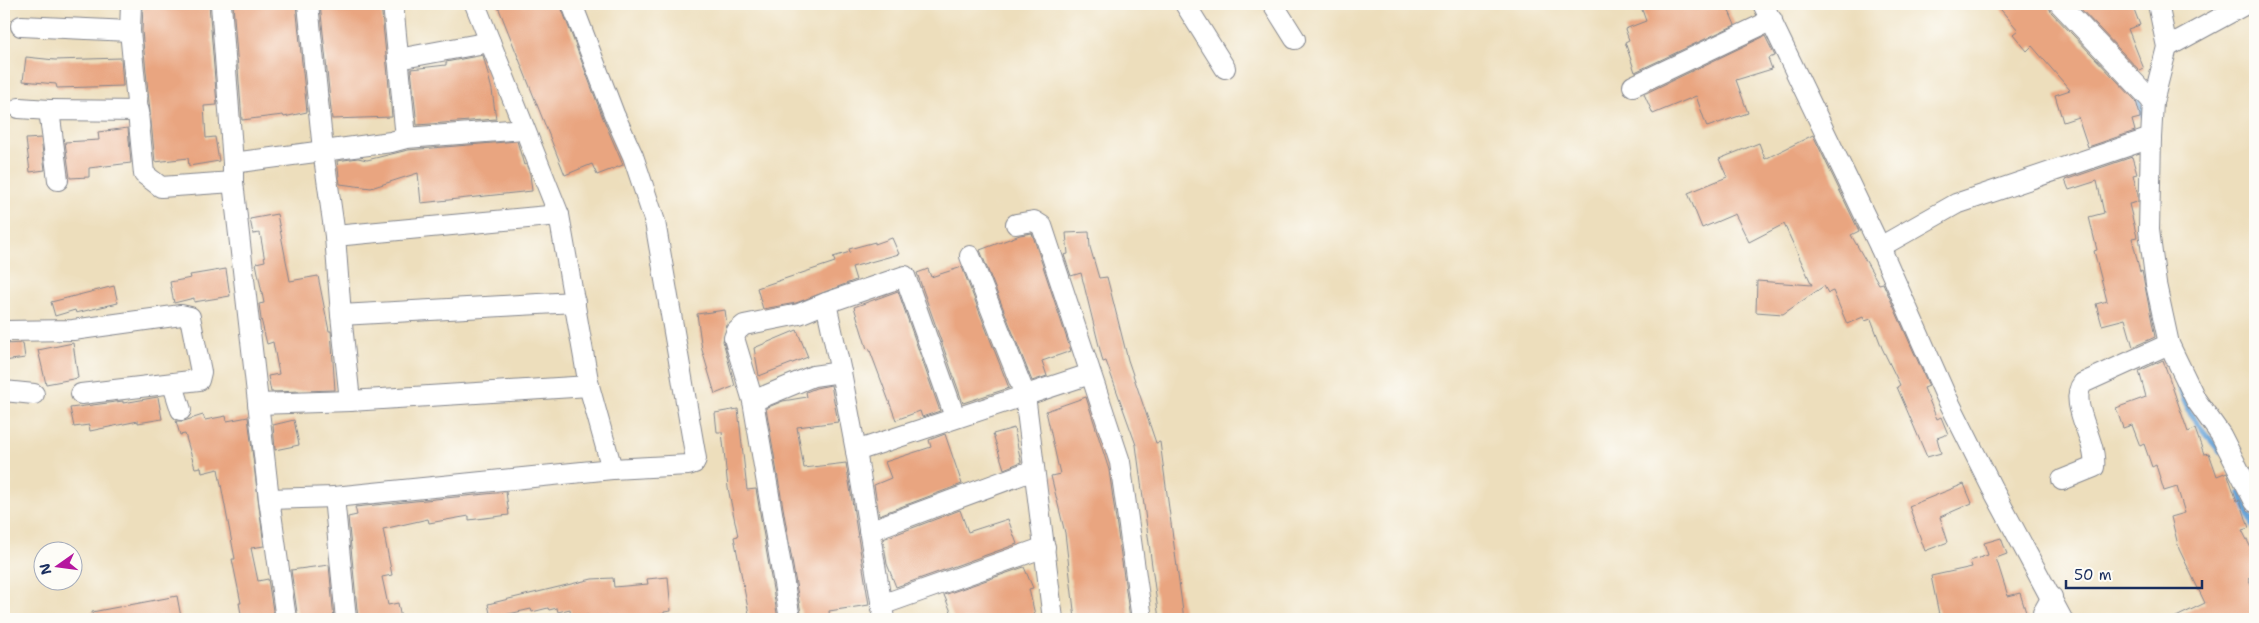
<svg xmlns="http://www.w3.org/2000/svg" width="2259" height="623" font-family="'Shantell Sans',sans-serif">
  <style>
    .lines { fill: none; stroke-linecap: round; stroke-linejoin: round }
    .stream { stroke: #68a4d9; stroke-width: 5.5 }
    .building { fill: #e9a580 }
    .minor-casing { stroke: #84868d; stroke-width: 22 }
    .minor { stroke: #fff; stroke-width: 20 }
  </style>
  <rect width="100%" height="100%" fill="#fdfcf7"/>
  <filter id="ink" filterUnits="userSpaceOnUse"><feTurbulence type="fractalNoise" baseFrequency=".02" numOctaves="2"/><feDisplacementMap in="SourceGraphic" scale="10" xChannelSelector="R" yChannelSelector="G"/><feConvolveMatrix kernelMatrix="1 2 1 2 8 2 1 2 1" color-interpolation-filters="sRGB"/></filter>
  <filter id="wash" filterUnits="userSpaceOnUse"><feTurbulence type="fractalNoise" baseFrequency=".0096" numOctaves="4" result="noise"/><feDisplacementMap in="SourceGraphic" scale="20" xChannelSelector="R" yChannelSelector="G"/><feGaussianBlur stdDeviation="1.12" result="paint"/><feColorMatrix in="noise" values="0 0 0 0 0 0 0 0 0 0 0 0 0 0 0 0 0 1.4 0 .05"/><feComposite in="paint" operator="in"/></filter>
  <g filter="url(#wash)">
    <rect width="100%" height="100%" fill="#eddebc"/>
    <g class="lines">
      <g class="stream">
        <path d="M2138,96L2144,116"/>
        <path d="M2179,388L2191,415L2220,452"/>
        <path d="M2240,493L2255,530"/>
      </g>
    </g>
    <g id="blocks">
      <g class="building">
        <path d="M143,4H209L217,105L204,106L206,138L215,137L219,161L189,166L188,158L155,162L142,31Z"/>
        <path d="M233,4H296L307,112L284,117L283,115L242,120Z"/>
        <path d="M320,4H381L392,117L332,119Z"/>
        <path d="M497,4H560L603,118L623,165L597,175L592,164L565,175Z"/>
        <path d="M1640,4H1726L1735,25L1635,72L1625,42L1629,40L1625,29L1646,21Z"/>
        <path d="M1996,4H2048L2051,12L2136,101L2140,115V118L2132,120L2135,131L2088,147L2078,117L2063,122L2055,95L2070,90L2032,46L2027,51L2013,34L2018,30Z"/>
        <path d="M2076,4H2132L2140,25L2128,29L2144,69L2140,71Z"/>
        <path d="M1765,36L1775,56L1768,58L1772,69L1736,80L1748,113L1707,127L1696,96L1653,114L1644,94Z"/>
        <path d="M483,55L492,90L496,119L417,125L411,69L446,65V62Z"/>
        <path d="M26,57L55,60L121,58L123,86L57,88L56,84L23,81Z"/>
        <path d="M128,128L131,163L89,168V177L70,178L65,142L99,140L98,132Z"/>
        <path d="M1813,135L1859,231L1851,235L1879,284L1883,283L1929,386L1924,388L1937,419L1941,417L1948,434L1937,438L1941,453L1927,457L1897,387L1900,385L1882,348L1871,319L1865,321L1863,317L1847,324L1833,291L1828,293L1824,286L1783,314L1756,312L1757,281L1812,285L1784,224L1749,242L1735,214L1702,228L1688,193L1727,177L1719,159L1759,143L1765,159Z"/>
        <path d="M41,138L45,170L30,172L26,139Z"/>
        <path d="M517,141L524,165L526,164L530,174L532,191L421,203L418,173L371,188L340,184L337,161L358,158L367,160L408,150Z"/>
        <path d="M2132,157L2137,174L2133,175L2138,195V202L2129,204L2137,237L2132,238L2140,272L2142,271L2155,337L2133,347L2125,319L2102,325L2096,304L2107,301L2094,251L2097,250L2089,217L2104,213L2097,181L2069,190L2065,180Z"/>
        <path d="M277,214L290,281L318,276L329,331H331L335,390L271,392L268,376L279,374L273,342L267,344L261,319L259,304L264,303L256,263L265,261L260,233L253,234L250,219Z"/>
        <path d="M1089,232L1090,247L1099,278L1107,277L1128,360L1156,443L1160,442L1184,619H1159L1136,445L1106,361L1103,362L1081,273L1071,276L1064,255L1068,254L1066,233Z"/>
        <path d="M1032,233L1071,351L1042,361L1047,376L1032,381L980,250L1020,235Z"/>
        <path d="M892,238L899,254L852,267L856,280L796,303L763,309L757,288L835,262L833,257L850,252L849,249L875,242V244Z"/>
        <path d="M962,267L1009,388L963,403L917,273L928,269L931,277Z"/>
        <path d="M226,269L230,296L194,302V298L174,303L170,282L191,278L190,275Z"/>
        <path d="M114,286L118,303L76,313L75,310L55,316L51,302Z"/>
        <path d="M898,291L940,411L922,417L920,411L896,420L869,348L867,349L854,307Z"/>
        <path d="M725,310L727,325L723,341L735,386L715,394L702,350L697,314Z"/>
        <path d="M797,330L808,357L759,376L754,348Z"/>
        <path d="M23,343L25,358L4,361V344Z"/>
        <path d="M73,343L78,378L46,384L38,350Z"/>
        <path d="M2163,360L2188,432L2195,429L2204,454L2209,453L2217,476L2227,472L2237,501L2240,500L2249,528L2242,530L2255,556V574L2248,578L2255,592V619H2172L2205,603L2179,549L2171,517L2185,513L2177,487L2164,491L2156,465L2152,467L2144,444L2140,446L2132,425L2123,428L2116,408L2146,397L2139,371Z"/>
        <path d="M831,385L838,422L797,427L801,451L804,468L846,463L869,605L829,611L830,619H802L766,408L783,401L807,397L806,392L816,388Z"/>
        <path d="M158,397L162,419L138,423V421L90,431L89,425L74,427L70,408L123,401V403Z"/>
        <path d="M1086,397L1109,470L1130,619H1075L1065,533L1051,476L1060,474L1046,411Z"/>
        <path d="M738,409L747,490L756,489L778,619H750L734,537L738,536L728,488L722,432H717L715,413Z"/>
        <path d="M203,415L205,420L226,416L227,421L248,417L264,546L251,548L258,581L268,579L274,617L242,619L239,603H241L232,559H235L218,469L202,473L201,467L195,468L185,434L180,435L176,421H184Z"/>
        <path d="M294,420L299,445L275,450L273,425Z"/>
        <path d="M1014,428L1021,462L1004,469L993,434Z"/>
        <path d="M945,434L962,484L879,515L874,485L891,478L885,462L931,447L929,440Z"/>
        <path d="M1964,484L1972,503L1940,517L1948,542L1925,551L1909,506Z"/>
        <path d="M506,492L509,515L469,520V516L429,523L428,519L383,529L392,575L382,577L388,605L398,603L401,619H358L348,517L357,515L355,507Z"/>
        <path d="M960,510L968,532L1008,519L1017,544L896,587L887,564L883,539Z"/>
        <path d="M2001,538L2007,554L1996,558L2008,596L2020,593L2028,619H1940L1931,576L1972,567L1970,561L1988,555L1984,543Z"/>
        <path d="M329,565L334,619H298L291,570Z"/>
        <path d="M1024,567L1033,588L1029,589L1036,619H954L944,595Z"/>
        <path d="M668,577L671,611L664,612V614L620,618V616L608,617L607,615L589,619L588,615L571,618L570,609L558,612L557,608L549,610L548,608L532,612L531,609L491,618L488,604L592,579L613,578L614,587L648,584L647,579Z"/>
        <path d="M177,596L181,617L167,619H93L92,612Z"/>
      </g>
    </g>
  </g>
  <g filter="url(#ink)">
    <use href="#blocks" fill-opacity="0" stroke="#84868d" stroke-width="1"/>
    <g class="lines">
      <defs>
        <g id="minor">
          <path d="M131,4L130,31L144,174L161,187L233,182"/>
          <path d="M221,4L233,163"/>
          <path d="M308,4L323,150L335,236L341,315L350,401L589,386"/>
          <path d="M393,4L406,138"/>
          <path d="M572,4L614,114L633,156L655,222L696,459L694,463L688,465L612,469"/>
          <path d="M1185,4L1225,68"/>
          <path d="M1273,4L1295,39"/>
          <path d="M1763,4L1880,247L1945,394L1992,488L2062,619"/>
          <path d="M2060,4L2153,102"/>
          <path d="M2158,4L2167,47L2153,102L2151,138L2149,230L2156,284L2169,344L2196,400L2221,435L2255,502"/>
          <path d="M21,26L130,31"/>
          <path d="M2167,47L2246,4"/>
          <path d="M398,59L490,42"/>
          <path d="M1633,86L1772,20"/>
          <path d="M19,108L49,110"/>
          <path d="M58,180L49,110L139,111"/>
          <path d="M1016,224L1034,221L1042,226L1120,462L1142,619"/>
          <path d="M335,236L559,215"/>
          <path d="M1880,247L1956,204L2151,138"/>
          <path d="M970,256L1025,395L1053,619"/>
          <path d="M341,315L575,302"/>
          <path d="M4,331L73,330L181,315L190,317L201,372L199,380L81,394"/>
          <path d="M841,372L826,303L905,276L955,417"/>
          <path d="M173,385L181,410"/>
          <path d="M4,391L34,394"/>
          <path d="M753,401L813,376L841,372L856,451L884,619"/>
          <path d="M258,404L350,401"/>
          <path d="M856,451L1090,374"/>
          <path d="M2062,480L2094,467C2098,441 2067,403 2083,383L2169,344"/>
          <path d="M334,497L346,619"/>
          <path d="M269,499L334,497L612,469L589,386L559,215L475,4"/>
          <path d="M869,531L1034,470"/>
          <path d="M881,605L1045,547"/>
          <path d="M286,619L269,499L233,182V163L391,142L406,138L524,129"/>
          <path d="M790,619L753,401L734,338L737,331L744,325L799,314L826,303"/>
          <path d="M2044,619L2043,613L2052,597"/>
        </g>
      </defs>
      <use href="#minor" class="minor-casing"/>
      <use href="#minor" class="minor"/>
    </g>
  </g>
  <rect width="2259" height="623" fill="none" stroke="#fdfcf7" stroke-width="20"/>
  <g transform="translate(58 566) rotate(256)"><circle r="24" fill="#fdfcf7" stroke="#a3aaba"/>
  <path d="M0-4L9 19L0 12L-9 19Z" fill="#b5179e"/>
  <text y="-8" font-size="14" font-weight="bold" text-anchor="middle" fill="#1b2f5e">N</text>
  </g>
  <path d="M2066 580v8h136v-8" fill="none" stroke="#1b2f5e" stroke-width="2.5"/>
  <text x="2074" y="580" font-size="15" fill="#1b2f5e" stroke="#fdfcf7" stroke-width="4" paint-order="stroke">50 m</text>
</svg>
